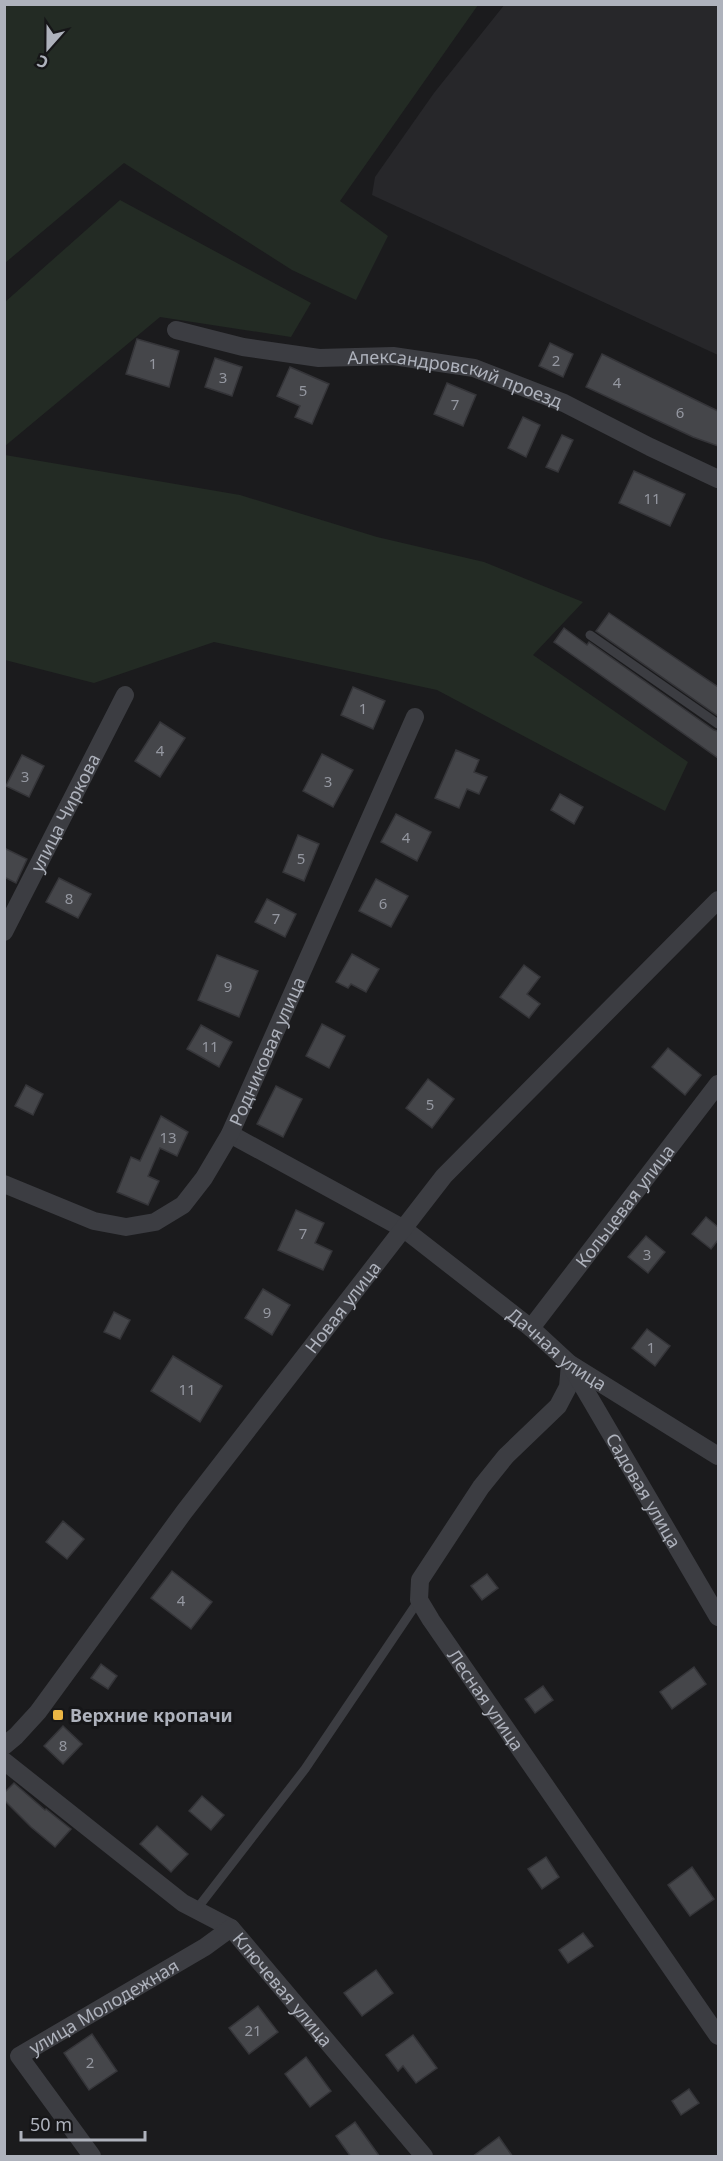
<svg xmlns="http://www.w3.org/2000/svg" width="723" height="2161" font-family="'Noto Sans',sans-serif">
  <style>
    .built { fill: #27272a }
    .green { fill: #232b24 }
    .building { fill: #45464a; stroke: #353539; stroke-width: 1.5 }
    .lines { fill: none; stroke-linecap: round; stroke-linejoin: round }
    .service { stroke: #3c3d42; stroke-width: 9 }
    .minor { stroke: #3c3d42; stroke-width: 18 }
    .poi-dot { fill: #ecb644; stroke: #161618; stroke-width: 2 }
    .labels { text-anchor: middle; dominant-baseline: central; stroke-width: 6; stroke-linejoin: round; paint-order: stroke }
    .number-label { font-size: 15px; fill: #9497a0 }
    .street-label { font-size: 18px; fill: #aeb2bc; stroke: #161618 }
    .poi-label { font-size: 18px; font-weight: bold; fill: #aeb2bc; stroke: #161618; text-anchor: start }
  </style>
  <rect width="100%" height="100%" fill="#1b1b1d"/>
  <path class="built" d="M505,4L718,5V355L372,195L375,177L434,93Z"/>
  <g class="green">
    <path d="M5,4H477L478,5L340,201L388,236L356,300L292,270L124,163L5,263Z"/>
    <path d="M120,200L311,303L291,337L160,317L5,446V302Z"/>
    <path d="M5,455L240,495L377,537L484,562L583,602L533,655L688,762L665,811L437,690L214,642L94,683L5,660Z"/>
  </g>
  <g class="building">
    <path d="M137,339L179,351L169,387L126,374Z"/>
    <path d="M550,343L573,354L563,377L539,366Z"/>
    <path d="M602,354L718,411V446L693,437L586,387Z"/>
    <path d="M215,358L242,367L232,396L205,387Z"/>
    <path d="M290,367L329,384L312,424L295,417L300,406L277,396Z"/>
    <path d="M447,383L476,395L463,426L434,414Z"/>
    <path d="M523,417L540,425L526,457L508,448Z"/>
    <path d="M562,435L573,440L558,472L546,467Z"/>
    <path d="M634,471L685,494L670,526L619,503Z"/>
    <path d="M609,613L718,687V716L596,631Z"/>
    <path d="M564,628L587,645L589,642L714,730L718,731V758L554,642Z"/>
    <path d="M353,687L385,701L373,729L341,715Z"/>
    <path d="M160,722L185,738L160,777L135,761Z"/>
    <path d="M456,750L479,760L474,772L487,777L479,794L467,789L459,808L435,798Z"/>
    <path d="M322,754L353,770L333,807L303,791Z"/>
    <path d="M22,755L44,766L29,797L6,786Z"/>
    <path d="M560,794L583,807L574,824L551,810Z"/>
    <path d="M396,814L431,832L417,861L381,842Z"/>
    <path d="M298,835L319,844L304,881L283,872Z"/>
    <path d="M4,848L27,859L16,883L4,877Z"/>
    <path d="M59,878L91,894L78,918L46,902Z"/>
    <path d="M376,879L408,896L391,927L359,911Z"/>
    <path d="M267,899L296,914L285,937L255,922Z"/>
    <path d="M352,954L379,969L366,992L351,984L348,988L336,982Z"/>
    <path d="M217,955L258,971L239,1017L198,1000Z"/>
    <path d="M524,965L540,977L527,994L540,1004L529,1018L500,997Z"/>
    <path d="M322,1024L345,1036L329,1068L306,1056Z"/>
    <path d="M201,1025L232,1042L219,1067L187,1049Z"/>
    <path d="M668,1048L701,1075L685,1095L652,1067Z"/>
    <path d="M428,1079L454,1099L432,1128L406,1108Z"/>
    <path d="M26,1085L43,1094L33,1115L15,1106Z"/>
    <path d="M276,1086L302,1099L283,1137L257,1124Z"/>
    <path d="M161,1116L188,1132L177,1156L160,1148L148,1176L159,1181L148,1205L117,1192L131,1157L140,1161Z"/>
    <path d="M296,1210L324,1223L315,1243L332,1251L323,1270L278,1250Z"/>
    <path d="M706,1217L718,1227V1240L711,1249L692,1234Z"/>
    <path d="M646,1236L665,1252L648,1273L628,1257Z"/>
    <path d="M263,1289L290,1305L272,1335L245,1318Z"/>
    <path d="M114,1312L130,1320L120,1339L104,1332Z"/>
    <path d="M647,1329L670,1346L655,1366L632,1348Z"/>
    <path d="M173,1356L222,1386L200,1422L151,1391Z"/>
    <path d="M63,1521L84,1539L67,1559L46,1542Z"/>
    <path d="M172,1571L212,1602L191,1629L151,1598Z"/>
    <path d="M487,1574L498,1588L482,1600L471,1586Z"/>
    <path d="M101,1664L117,1676L108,1689L91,1678Z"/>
    <path d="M694,1667L706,1684L672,1709L660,1692Z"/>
    <path d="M543,1686L553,1700L535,1713L525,1699Z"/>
    <path d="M63,1726L82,1744L63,1764L44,1746Z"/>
    <path d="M14,1783L45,1810L46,1809L71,1829L55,1847L31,1827L4,1800V1793Z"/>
    <path d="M202,1796L224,1815L211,1830L189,1811Z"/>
    <path d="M157,1826L188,1854L171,1872L140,1844Z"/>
    <path d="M546,1857L559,1877L542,1889L528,1869Z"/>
    <path d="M692,1867L714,1899L690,1916L668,1885Z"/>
    <path d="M583,1933L593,1946L568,1963L559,1950Z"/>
    <path d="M376,1970L393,1993L362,2016L344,1993Z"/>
    <path d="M258,2006L278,2032L249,2054L229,2028Z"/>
    <path d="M92,2034L117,2071L89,2090L64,2053Z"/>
    <path d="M413,2035L437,2068L416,2083L403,2066L398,2071L386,2055Z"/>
    <path d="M306,2057L331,2091L310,2107L285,2074Z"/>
    <path d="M689,2089L699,2103L681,2115L672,2101Z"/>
    <path d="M355,2122L380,2157H351L336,2136Z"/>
    <path d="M499,2137L513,2157H472Z"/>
  </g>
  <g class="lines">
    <g class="service">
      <path d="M590,635L718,724"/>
      <path d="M196,1910L305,1769L419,1600"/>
    </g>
    <g class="minor">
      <path id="s1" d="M176,330L243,347L319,358L393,356L474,368L564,403L650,447L718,479"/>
      <path id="s2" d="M4,932L125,695"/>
      <path id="s3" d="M230,1134L404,1229L531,1328L570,1364L718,1456"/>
      <path id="s4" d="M4,1184L94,1221L126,1227L155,1222L183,1205L204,1178L230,1134L415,717"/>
      <path id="s5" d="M531,1328L718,1084"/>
      <path id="s6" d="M570,1364L568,1387L558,1406L506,1456L481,1487L420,1580L419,1600L431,1620L718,2036"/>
      <path id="s7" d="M571,1366L718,1617"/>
      <path id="s8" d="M4,1746L16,1736L38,1712L184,1512L444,1176L718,900"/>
      <path id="s9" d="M4,1761L183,1903L231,1928L424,2156"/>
      <path id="s10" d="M92,2156L19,2056L205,1947L231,1928"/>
    </g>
  </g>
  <rect class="poi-dot" x="52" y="1709" width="12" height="12" rx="3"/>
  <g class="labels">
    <g class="number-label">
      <text x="556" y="360">2</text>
      <text x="153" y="363">1</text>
      <text x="223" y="377">3</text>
      <text x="617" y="382">4</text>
      <text x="303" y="390">5</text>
      <text x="455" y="404">7</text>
      <text x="680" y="412">6</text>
      <text x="652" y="498">11</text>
      <text x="363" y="708">1</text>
      <text x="160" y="750">4</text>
      <text x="25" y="776">3</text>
      <text x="328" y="781">3</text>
      <text x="406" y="837">4</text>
      <text x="301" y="858">5</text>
      <text x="69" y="898">8</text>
      <text x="383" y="903">6</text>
      <text x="276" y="918">7</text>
      <text x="228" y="986">9</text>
      <text x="210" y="1046">11</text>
      <text x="430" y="1104">5</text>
      <text x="168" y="1137">13</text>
      <text x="303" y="1233">7</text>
      <text x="647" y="1254">3</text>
      <text x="267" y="1312">9</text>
      <text x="651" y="1347">1</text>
      <text x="187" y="1389">11</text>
      <text x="181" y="1600">4</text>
      <text x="63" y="1745">8</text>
      <text x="253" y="2030">21</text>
      <text x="90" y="2062">2</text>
    </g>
    <g class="street-label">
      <text stroke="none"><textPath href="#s1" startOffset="285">Александровский проезд</textPath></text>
      <text stroke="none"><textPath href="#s2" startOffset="134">улица Чиркова</textPath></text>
      <text stroke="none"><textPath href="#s4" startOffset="368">Родниковая улица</textPath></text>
      <text stroke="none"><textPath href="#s5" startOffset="154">Кольцевая улица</textPath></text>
      <text stroke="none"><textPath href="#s8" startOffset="555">Новая улица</textPath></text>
      <text stroke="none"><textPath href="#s3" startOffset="393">Дачная улица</textPath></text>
      <text stroke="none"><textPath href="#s7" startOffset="144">Садовая улица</textPath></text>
      <text stroke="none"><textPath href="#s6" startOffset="408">Лесная улица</textPath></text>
      <text stroke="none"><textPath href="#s9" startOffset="363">Ключевая улица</textPath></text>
      <text stroke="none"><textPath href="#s10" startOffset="222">улица Молодежная</textPath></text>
    </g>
    <g class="poi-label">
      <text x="70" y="1715">Верхние кропачи</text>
    </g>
  </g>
  <rect width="723" height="2161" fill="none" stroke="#aeb2bc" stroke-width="12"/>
  <g transform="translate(48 48) rotate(201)" stroke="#161618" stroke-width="4.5" paint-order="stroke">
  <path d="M0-4.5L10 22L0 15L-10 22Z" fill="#aeb2bc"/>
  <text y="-9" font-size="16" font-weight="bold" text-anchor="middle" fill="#aeb2bc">С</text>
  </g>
  <path d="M21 2131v9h124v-9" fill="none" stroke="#aeb2bc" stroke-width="3"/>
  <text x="30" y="2131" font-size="18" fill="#aeb2bc" stroke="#161618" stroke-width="4.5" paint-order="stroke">50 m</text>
</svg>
